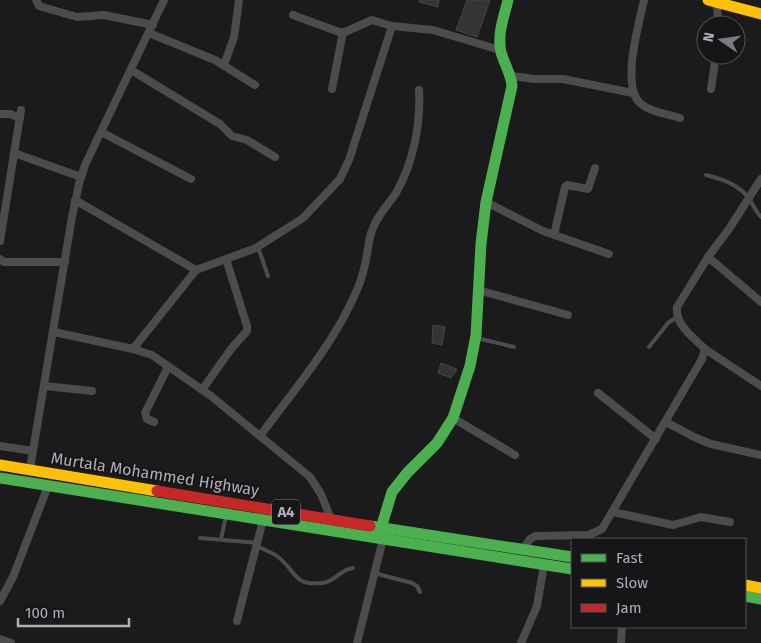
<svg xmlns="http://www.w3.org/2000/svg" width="761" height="643" font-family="'Fira Sans',sans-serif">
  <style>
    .building { fill: #343435; stroke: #454547 }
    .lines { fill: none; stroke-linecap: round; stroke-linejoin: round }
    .lane { stroke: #4c4c4e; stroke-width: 4 }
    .street { stroke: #4c4c4e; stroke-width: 8 }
    .fast { stroke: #4caf50; stroke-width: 11 }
    .slow { stroke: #ffc107; stroke-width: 11 }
    .jam { stroke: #c62828; stroke-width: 11 }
    .labels { text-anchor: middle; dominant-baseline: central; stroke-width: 4; stroke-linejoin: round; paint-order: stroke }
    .shield { fill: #161517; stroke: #818189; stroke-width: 1 }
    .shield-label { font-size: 15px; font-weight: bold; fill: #afafba }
    .street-label { font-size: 16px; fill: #afafba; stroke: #161517 }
  </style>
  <rect width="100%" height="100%" fill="#1b1b1b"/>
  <g class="building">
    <path d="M420,0H439L438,7L419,2Z"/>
    <path d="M467,0H490L477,37L456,30Z"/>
    <path d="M433,325L445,327L442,345L432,343Z"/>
    <path d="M441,363L457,369L451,378L438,373Z"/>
  </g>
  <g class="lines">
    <g class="lane">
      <path d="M706,175C722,179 737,184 748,197C753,204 755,211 761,217"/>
      <path d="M258,247L268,276"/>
      <path d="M477,338L514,347"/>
      <path d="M649,347L668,323L677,317"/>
      <path d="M200,538L258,543"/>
      <path d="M221,539L226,516"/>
      <path d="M257,546C264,550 272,552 278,557C297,571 292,586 322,583C335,582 339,570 353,568"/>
      <path d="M374,573L412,583L417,586L420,592"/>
    </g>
    <g class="street">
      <path d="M36,0L39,6L77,17L104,15L153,25"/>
      <path d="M644,0C639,24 621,85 640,103C650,112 667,114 680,118"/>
      <path d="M717,2L718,25"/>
      <path d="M293,15L339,32H345L372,20L392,26L433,30L500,50"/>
      <path d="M149,33L215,60L255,85"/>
      <path d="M224,65L234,37L239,0"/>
      <path d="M131,70L220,124L232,136L247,140L275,157"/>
      <path d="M512,76L534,79H563L633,93"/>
      <path d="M332,89L343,32"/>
      <path d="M711,89L716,55"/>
      <path d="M0,114H10L20,118"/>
      <path d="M101,132L191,179"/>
      <path d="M14,153L81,177"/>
      <path d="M75,200L196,270"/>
      <path d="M486,202L543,231L609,254"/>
      <path d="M554,235L565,187L567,185L588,189L595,168"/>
      <path d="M0,241L21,110"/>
      <path d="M708,257L761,302"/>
      <path d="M0,259L4,262H65"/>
      <path d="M478,290L568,315"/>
      <path d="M54,332L133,349L152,355L211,396L310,477L321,494L331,519"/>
      <path d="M133,349L196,270L256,248L303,218L340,179L349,160L392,26"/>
      <path d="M705,349L761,386"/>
      <path d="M45,386L92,391"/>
      <path d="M202,390L231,349L247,331V326L226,259"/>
      <path d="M598,393L656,439"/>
      <path d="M453,418L515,455"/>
      <path d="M154,422L147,419L145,413L168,367"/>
      <path d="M666,422L694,437L711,444L761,455"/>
      <path d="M260,436C294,390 334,344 357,290C362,278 365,267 367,254C369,245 369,236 373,228C378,215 388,205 396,193C413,164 421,124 419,90"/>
      <path d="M0,446L33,451"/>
      <path d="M30,469L72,217L79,184L85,165L164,0"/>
      <path d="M613,512L673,525L701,517L730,522"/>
      <path d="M523,549L530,539L535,536L589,535L602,529L702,359L705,349C693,337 675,325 677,307L708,257L729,229L761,179"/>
      <path d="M0,601L13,577L48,486"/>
      <path d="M237,621L263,520"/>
      <path d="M0,639L11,643"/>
      <path d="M357,643L383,539"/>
      <path d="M521,643L537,606L544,565"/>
      <path d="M621,643L622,627"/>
    </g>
    <g class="fast">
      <path d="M0,478L572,569"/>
      <path d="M370,526L572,557"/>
      <path d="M381,528L392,492L407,473L437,443L453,418L470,366L476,335L481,244L486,202L512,86C511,73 504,64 501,52C497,34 504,17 508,0"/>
      <path d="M745,596L761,599"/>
    </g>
    <g class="slow">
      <path d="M708,0L761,14"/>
      <path d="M0,465L157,491"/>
      <path d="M745,585L761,588"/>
    </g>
    <path class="jam" d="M157,491L370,526"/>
  </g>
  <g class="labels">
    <rect class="shield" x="272" y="499.5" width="28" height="25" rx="4"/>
    <g class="shield-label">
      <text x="286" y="512">A4</text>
    </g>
    <g class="street-label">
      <text transform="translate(155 474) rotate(9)">Murtala Mohammed Highway</text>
    </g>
  </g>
  <rect x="571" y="538" width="175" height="90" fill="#161517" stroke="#535358"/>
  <rect x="581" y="554" width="25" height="8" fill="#4caf50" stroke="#535358"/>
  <text x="616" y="563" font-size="15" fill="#afafba">Fast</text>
  <rect x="581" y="579" width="25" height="8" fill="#ffc107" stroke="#535358"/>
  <text x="616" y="588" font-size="15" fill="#afafba">Slow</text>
  <rect x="581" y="604" width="25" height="8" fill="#c62828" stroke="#535358"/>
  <text x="616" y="613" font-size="15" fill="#afafba">Jam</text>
  <g transform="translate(721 40) rotate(283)"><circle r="24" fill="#161517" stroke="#535358"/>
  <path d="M0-4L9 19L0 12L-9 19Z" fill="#7b7b82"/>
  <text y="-8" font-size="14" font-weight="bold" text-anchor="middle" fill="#afafba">N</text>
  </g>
  <path d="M18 618v8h111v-8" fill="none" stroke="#afafba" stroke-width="2.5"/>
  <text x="25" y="618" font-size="15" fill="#afafba" stroke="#161517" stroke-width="4" paint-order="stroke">100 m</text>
</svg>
